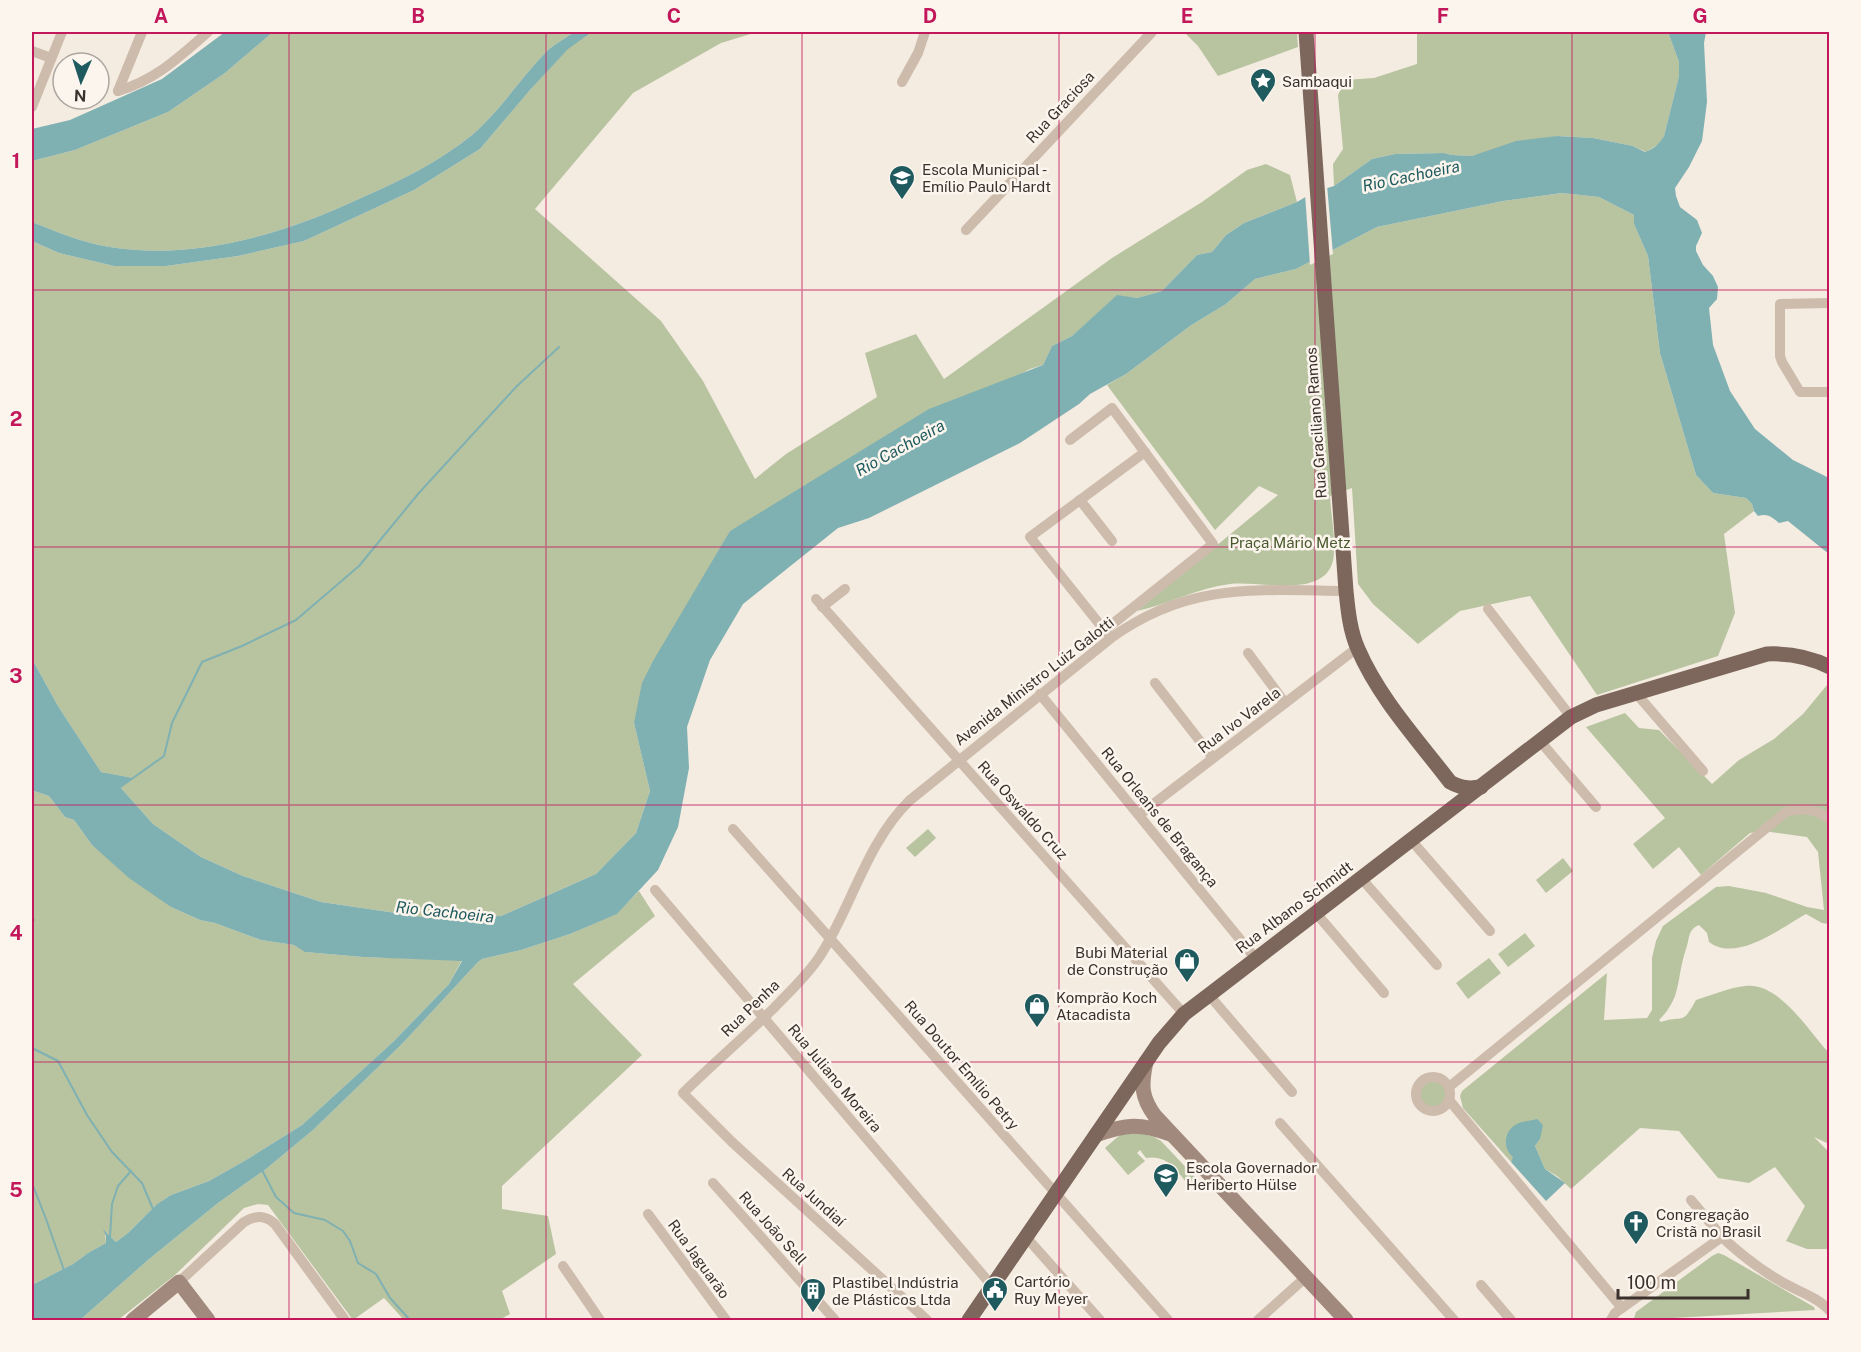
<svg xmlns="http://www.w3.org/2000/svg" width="1861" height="1352" font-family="'Public Sans',sans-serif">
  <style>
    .green { fill: #b8c4a0 }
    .water { fill: #7fb0b2 }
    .pier { fill: #f4ebe1 }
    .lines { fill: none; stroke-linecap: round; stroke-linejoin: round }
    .stream { stroke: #7fb0b2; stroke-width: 2 }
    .street { stroke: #cdbbac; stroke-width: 10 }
    .secondary { stroke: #a18a7d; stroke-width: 15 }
    .primary { stroke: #7d675c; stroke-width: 15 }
    .grid { fill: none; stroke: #c2185b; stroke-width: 1.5; stroke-opacity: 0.55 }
    .labels { text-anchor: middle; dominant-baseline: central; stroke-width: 5; stroke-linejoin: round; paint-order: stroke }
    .poi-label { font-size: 15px; fill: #3b302b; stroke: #fbf5ee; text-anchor: start }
    .street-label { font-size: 15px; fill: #3b302b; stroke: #fbf5ee }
    .park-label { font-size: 15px; fill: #4a5a2e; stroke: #fbf5ee }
    .water-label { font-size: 16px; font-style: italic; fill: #1f5a5e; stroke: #fbf5ee }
    .neatline { fill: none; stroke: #c2185b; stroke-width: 2 }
    .grid-label { font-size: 20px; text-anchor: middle; font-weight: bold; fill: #c2185b }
  </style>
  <rect width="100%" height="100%" fill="#f4ebe1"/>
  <g class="green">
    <path d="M273,32H574C566,38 556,43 548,50C521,77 501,110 472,135C439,162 400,181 361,198C284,234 196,261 110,247C83,243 57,232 32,222V161L75,150L168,112L225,73Z"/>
    <path d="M592,32H757L721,43L633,93L535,209L661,321L703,381L755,479L786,454L877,397L865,353L916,334L944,379L1112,258L1202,202L1247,170L1266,164L1290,175L1297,202L1244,223L1226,235L1212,252L1197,255L1162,291L1137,298L1117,296L1072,336L1052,346L1043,365L1030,369L730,531L634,723L650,791L636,833L596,874L501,916L430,918L321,902L243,876L201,857L153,824L120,787L132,778L101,772L58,706L32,659V241L59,253L114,266H166L238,256L304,241L414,190L480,149L530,90L568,48Z"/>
    <path d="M1184,32H1297L1298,47L1218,76L1198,46Z"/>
    <path d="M1417,32H1668L1679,62V76L1664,136L1659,144L1646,152L1633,146L1593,138L1557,136L1472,156L1452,155L1444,153L1395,154L1372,159L1334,186L1333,164L1343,149L1338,95L1345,80L1374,78L1417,64Z"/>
    <path d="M1563,193L1599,197L1634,215V224L1648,256L1660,353L1696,475L1713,493L1746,498L1752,504L1754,511L1724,534L1735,613L1718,656L1597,695L1530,596L1460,611L1418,644L1373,604L1358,584L1352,488L1330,496C1331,515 1335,533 1334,552C1333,602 1261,580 1230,584C1197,588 1169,604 1137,611L1278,495L1259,486L1215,530L1107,385L1126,374L1190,326L1226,304L1255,279L1296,269L1377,227L1503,201Z"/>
    <path d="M1827,685L1830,687L1829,924L1822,923L1806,914C1781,928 1736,963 1709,942L1707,933L1699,925C1687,930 1690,939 1686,949C1680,966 1680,981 1675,996C1671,1006 1666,1013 1659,1020L1661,1022C1685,1014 1681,1027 1696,1000C1712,995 1728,988 1745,986C1779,981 1809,1032 1829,1053V1144L1814,1137L1829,1152V1249H1807L1786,1241L1805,1206L1775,1167L1749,1183L1718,1178L1679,1131L1640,1128L1571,1189L1557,1176L1545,1169L1535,1146L1540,1139L1514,1157L1511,1162L1463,1108L1460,1096L1462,1091L1607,973L1604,1020L1647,1018L1652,1010V958L1656,941L1663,926L1716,887L1729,886L1766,893L1807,907L1824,910L1818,852L1807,837L1763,831L1750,833L1701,875L1679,847L1653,869L1633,844L1665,818L1586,727L1625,713L1639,728L1659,730L1712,784L1739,760L1774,739L1803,714Z"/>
    <path d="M32,787L34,791L49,796L65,817L74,820L92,845L171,907L200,920L215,923L261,940L294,945L306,952L363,957L462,960L449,984L394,1041L302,1125L246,1160L209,1181L171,1195L157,1204L128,1233L116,1242L105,1231L106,1243L88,1253L73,1264L32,1285Z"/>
    <path d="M928,829L936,838L915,857L906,848Z"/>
    <path d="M1563,858L1573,871L1546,893L1536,880Z"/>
    <path d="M639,891L655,916L573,984L642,1055L502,1186V1209L548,1216L556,1254L502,1291L510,1314L499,1320H404L384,1298L353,1320L268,1205L258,1204L244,1208L175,1275L118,1320H80L148,1260L218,1203L266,1169L313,1130L402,1044L478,962L482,959L521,950L570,934L616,914Z"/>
    <path d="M1525,933L1535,946L1508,967L1498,954Z"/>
    <path d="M1489,958L1501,973L1468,999L1456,983Z"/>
    <circle cx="1433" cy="1094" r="15"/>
    <path d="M1137,1132L1154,1137L1161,1141L1195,1177L1191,1188C1178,1173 1169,1154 1146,1158L1140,1150L1137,1153L1145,1161L1128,1175L1105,1148L1121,1134Z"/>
    <path d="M1718,1253L1724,1255L1814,1307L1815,1310L1638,1320L1634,1318L1636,1312L1712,1256Z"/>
  </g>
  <g class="water">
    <path d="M225,32H273L225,73L168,112L75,150L32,161V129L70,120L162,79Z"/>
    <path d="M574,32H592L568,49L530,90L480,149L414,190L304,241L238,256L166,266H114L59,253L32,241V222C57,232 83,243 110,247C196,261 284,234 361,198C400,181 439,162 472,135C501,110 521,77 548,50C556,43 566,38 574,32Z"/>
    <path d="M1668,32H1706L1704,43L1707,102L1702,141L1689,167L1675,188L1676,196L1680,207L1697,220L1702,233L1696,246V251L1703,265L1713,276L1718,287L1717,299L1709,308L1713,345L1730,391L1755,429L1793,460L1829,478V554L1788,521L1779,523C1772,517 1767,513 1758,516L1754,511L1752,504L1746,498L1713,493L1696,475L1660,353L1648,256L1634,224V215L1599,197L1562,193L1503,201L1377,227L1296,269L1255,279L1226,304L1190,326L1126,374L1090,394L1079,404L1020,443L869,518L838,528L743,604L710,660L687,727L689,768L678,827L658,870L617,914L570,934L521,950L482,959L478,962L402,1044L313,1130L266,1169L218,1203L148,1260L80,1320H32V1285L73,1264L88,1253L106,1243V1236L103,1229L116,1242L128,1233L157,1204L171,1195L209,1181L246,1160L302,1125L394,1041L449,984L462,961L363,957L305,952L294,945L261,940L215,923L200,920L171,907L129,878L92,845L74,820L65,817L49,796L34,791L32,787V659L58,706L101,772L133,778L120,787L153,824L201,857L243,876L321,902L430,918L501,916L596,874L636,833L650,791L634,723L642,683L653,661L730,531L929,409L1043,365L1052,346L1072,336L1117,295L1137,298L1162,291L1197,255L1212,252L1226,235L1244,223L1297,202L1314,192L1334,186L1372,159L1395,154L1444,153L1452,155L1472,156L1516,141L1557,136L1593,138L1633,146L1645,152C1654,149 1659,144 1664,136L1679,76V62Z"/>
    <path d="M1537,1119L1543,1125L1540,1139L1535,1146L1545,1169L1565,1183L1546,1201L1511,1162L1513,1157C1502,1148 1504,1130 1517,1124C1523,1121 1531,1121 1537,1119Z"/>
  </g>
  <path class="pier" d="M1327,185L1333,254L1310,265L1305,194Z"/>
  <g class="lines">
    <g class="stream">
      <path d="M119,788L164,756L172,723L202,662L242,646L296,620L359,566L418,494L516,387L559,347"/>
      <path d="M32,920H34"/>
      <path d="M32,1048L58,1061L87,1115L112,1152L142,1183L153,1209"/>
      <path d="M262,1170L276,1197L294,1213L325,1220L343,1231L350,1241L358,1263L376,1274L390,1298L410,1320"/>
      <path d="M32,1183L46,1219L64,1270"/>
      <path d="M110,1237L112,1204L118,1186L131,1171"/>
    </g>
    <g class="street">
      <path d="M32,51L51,58"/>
      <path d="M902,82L918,53L925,32"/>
      <path d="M118,91C156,80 179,57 208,32"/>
      <path d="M118,91L142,32"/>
      <path d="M32,107L62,32"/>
      <path d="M966,230L1152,32"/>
      <path d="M1830,303L1780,304V356L1782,362L1800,392H1830"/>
      <path d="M1070,440L1112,408L1213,544L1105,630"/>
      <path d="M1080,500L1112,541"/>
      <path d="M816,599L1184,1014"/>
      <path d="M822,607L845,589"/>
      <path d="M1488,609L1571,717"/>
      <path d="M1109,636L1030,537L1145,452"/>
      <path d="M1248,653L1285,703"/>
      <path d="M1155,683L1213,758"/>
      <path d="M1635,692L1703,771"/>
      <path d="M1040,694L1256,959"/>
      <path d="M1540,741L1596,807"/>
      <path d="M1139,815L1357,648"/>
      <path d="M733,829L1168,1320"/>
      <path d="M1411,840L1490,931"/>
      <path d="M1361,878L1437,965"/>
      <path d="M655,890L993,1287"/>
      <path d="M1316,913L1384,993"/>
      <path d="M1209,995L1292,1092"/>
      <circle cx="1433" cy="1094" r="17"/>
      <path d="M1449,1087L1786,812C1803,807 1815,809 1830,819"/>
      <path d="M1449,1100L1622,1308"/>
      <path d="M1280,1123L1454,1320"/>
      <path d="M713,1183L835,1320"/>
      <path d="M1691,1200L1722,1237"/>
      <path d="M648,1214L726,1320"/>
      <path d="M1026,1237L1100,1320"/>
      <path d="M563,1266L600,1320"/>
      <path d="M179,1282L244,1222C256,1215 265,1215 275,1224L345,1320"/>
      <path d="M1481,1285L1511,1320"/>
      <path d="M927,1320L732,1142L683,1093C713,1064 744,1037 774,1008C790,991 807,976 820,956C852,906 866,844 909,801L1111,638C1189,582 1255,590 1346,591"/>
      <path d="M1258,1320L1306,1277"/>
      <path d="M1611,1320L1615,1313L1622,1308L1722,1237C1740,1254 1759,1269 1782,1282C1797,1291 1818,1297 1830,1311"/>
    </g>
    <g class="secondary">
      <path d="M1146,1062C1141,1085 1141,1097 1155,1116L1346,1320"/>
      <path d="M1096,1135C1126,1124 1140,1123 1170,1134"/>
      <path d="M133,1320L179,1282L208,1320"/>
    </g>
    <g class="primary">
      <path d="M1306,32L1346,591C1348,611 1350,631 1358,649C1379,698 1418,740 1450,782C1461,788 1468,789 1481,787"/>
      <path d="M969,1320L1159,1043L1184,1014L1209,995L1571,717L1596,705L1767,654C1789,653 1810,657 1830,667"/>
    </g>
  </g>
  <path class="grid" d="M289,32V1320M546,32V1320M802,32V1320M1059,32V1320M1315,32V1320M1572,32V1320M32,290H1830M32,547H1830M32,805H1830M32,1062H1830"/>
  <defs>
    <symbol id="sight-pin" viewBox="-11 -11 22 30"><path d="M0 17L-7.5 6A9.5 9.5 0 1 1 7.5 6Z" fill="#1f5a5e" stroke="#fbf5ee"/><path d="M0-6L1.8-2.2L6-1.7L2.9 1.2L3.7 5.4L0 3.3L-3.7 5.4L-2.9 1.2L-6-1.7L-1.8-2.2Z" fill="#fff"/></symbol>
    <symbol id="school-pin" viewBox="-11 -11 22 30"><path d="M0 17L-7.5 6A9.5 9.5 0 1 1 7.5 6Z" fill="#1f5a5e" stroke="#fbf5ee"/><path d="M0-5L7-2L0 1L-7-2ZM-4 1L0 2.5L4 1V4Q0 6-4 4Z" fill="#fff"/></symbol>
    <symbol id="shop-pin" viewBox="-11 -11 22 30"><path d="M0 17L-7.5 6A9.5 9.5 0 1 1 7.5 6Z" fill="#1f5a5e" stroke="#fbf5ee"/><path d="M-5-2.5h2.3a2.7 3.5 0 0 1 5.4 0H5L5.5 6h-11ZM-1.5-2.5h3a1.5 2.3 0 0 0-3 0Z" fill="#fff"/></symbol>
    <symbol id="church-pin" viewBox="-11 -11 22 30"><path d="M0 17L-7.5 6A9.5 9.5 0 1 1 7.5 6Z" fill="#1f5a5e" stroke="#fbf5ee"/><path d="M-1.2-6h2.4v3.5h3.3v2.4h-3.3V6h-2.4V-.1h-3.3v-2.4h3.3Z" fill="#fff"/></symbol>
    <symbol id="civic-pin" viewBox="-11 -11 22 30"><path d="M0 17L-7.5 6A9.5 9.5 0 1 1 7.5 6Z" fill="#1f5a5e" stroke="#fbf5ee"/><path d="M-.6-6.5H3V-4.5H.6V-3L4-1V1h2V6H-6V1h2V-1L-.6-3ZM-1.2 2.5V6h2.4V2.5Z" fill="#fff"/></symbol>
    <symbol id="building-pin" viewBox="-11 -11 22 30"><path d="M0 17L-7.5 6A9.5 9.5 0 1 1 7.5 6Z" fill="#1f5a5e" stroke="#fbf5ee"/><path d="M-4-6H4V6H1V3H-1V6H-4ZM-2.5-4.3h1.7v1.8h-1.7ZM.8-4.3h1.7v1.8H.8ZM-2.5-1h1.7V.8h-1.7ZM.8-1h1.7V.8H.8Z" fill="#fff"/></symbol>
  </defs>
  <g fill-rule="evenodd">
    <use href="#sight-pin" x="1248" y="66" width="30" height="40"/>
    <use href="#school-pin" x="887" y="163" width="30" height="40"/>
    <use href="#shop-pin" x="1172" y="946" width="30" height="40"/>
    <use href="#shop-pin" x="1022" y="991" width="30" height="40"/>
    <use href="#school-pin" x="1151" y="1161" width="30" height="40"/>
    <use href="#church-pin" x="1621" y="1208" width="30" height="40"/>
    <use href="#civic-pin" x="980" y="1275" width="30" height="40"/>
    <use href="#building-pin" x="798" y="1276" width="30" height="40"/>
  </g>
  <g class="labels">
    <g class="poi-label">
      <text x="1282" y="81">Sambaqui</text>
      <text x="922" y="169">Escola Municipal -<tspan x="922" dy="17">Emílio Paulo Hardt</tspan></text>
      <text x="1168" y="952" text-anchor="end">Bubi Material<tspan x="1168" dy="17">de Construção</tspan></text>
      <text x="1056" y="997">Komprão Koch<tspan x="1056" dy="17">Atacadista</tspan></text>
      <text x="1186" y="1167">Escola Governador<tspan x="1186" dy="17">Heriberto Hülse</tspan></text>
      <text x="1656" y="1214">Congregação<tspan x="1656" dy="17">Cristã no Brasil</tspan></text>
      <text x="1014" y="1281">Cartório<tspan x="1014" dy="17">Ruy Meyer</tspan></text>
      <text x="832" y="1282">Plastibel Indústria<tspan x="832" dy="17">de Plásticos Ltda</tspan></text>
    </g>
    <g class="street-label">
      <text transform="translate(1060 107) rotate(-47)">Rua Graciosa</text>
      <text transform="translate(1316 423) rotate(-94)">Rua Graciliano Ramos</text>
      <text transform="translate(1034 681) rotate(-38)">Avenida Ministro Luiz Galotti</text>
      <text transform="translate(1239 720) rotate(-37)">Rua Ivo Varela</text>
      <text transform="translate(1023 810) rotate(48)">Rua Oswaldo Cruz</text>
      <text transform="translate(1160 817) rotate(51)">Rua Orleans de Bragança</text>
      <text transform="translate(1294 907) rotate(-37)">Rua Albano Schmidt</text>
      <text transform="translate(750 1008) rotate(-44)">Rua Penha</text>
      <text transform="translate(962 1065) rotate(49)">Rua Doutor Emílio Petry</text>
      <text transform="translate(835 1078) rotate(50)">Rua Juliano Moreira</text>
      <text transform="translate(814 1197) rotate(42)">Rua Jundiaí</text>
      <text transform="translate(773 1228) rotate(48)">Rua João Sell</text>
      <text transform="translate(699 1259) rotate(54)">Rua Jaguarão</text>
    </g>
    <g class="park-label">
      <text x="1290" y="542">Praça Mário Metz</text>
    </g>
    <g class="water-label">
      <text transform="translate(1411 176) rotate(-12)">Rio Cachoeira</text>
      <text transform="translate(900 448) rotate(-29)">Rio Cachoeira</text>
      <text transform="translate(445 912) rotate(6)">Rio Cachoeira</text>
    </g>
  </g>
  <rect width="1861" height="1352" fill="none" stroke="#fbf5ee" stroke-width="66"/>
  <g transform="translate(81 81) rotate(183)"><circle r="28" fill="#fbf5ee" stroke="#aea6a0" stroke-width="1.5"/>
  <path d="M0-4.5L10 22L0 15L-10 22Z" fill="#1f5a5e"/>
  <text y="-9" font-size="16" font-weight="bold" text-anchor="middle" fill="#3b302b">N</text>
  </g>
  <path d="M1618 1289v9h130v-9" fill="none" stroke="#3b302b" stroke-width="3"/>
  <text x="1627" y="1289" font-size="18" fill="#3b302b" stroke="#fbf5ee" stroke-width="4.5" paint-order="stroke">100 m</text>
  <rect x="33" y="33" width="1795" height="1286" class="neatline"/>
  <g class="grid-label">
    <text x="161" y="23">A</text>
    <text x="418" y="23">B</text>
    <text x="674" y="23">C</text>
    <text x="930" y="23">D</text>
    <text x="1187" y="23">E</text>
    <text x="1443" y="23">F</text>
    <text x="1700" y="23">G</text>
    <text x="16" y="168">1</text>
    <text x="16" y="426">2</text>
    <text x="16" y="683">3</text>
    <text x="16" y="940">4</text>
    <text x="16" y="1197">5</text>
  </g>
</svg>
